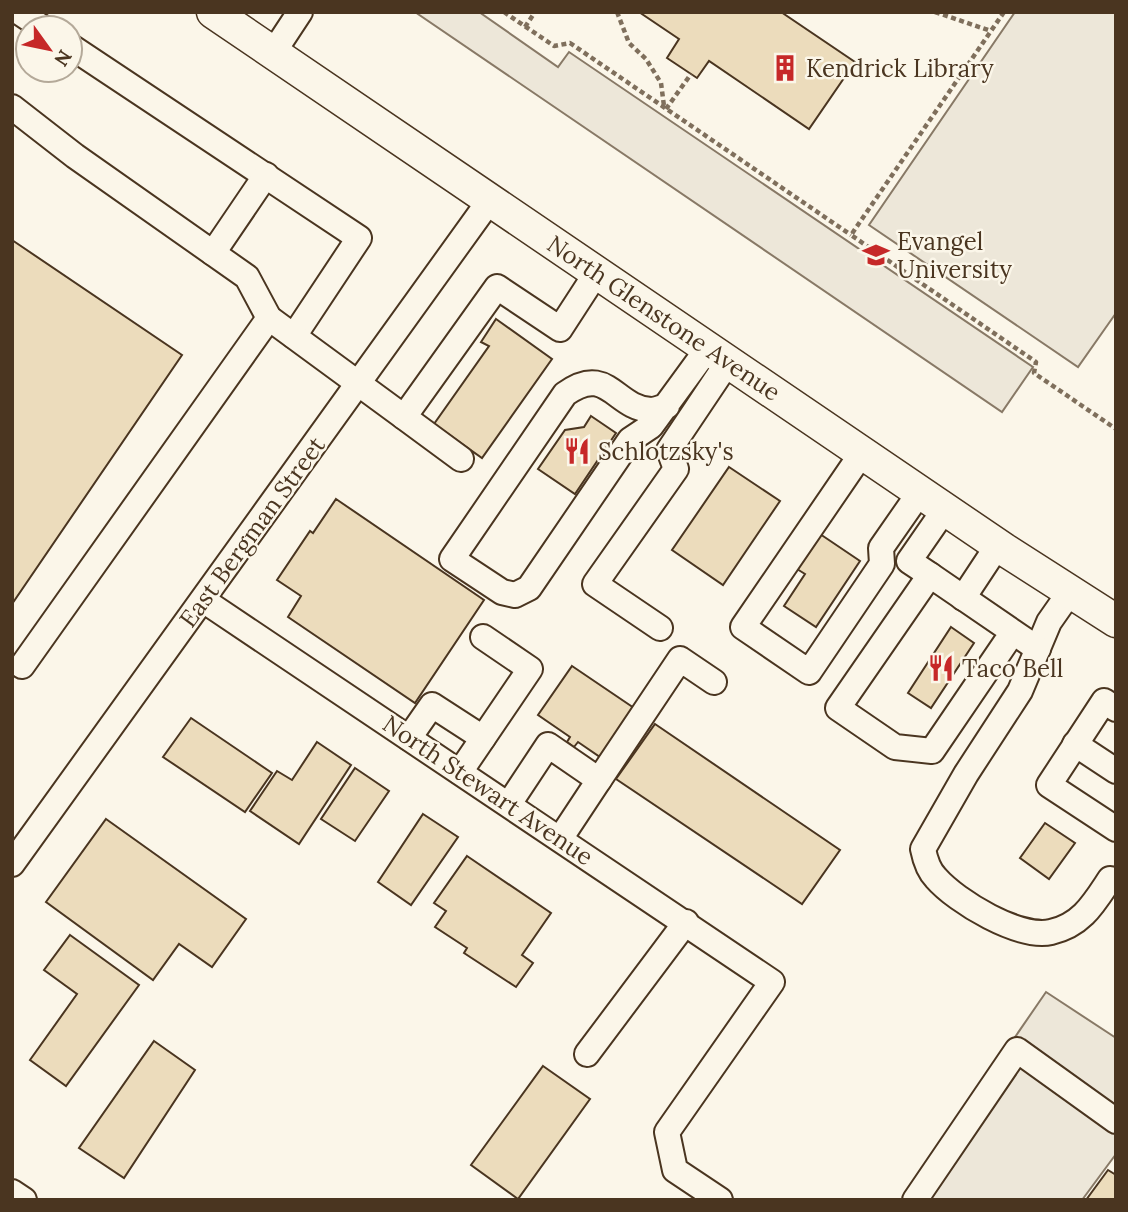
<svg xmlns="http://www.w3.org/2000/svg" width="1128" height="1212" font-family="Lora,serif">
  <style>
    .parking { fill: #ede7d9; stroke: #887966; stroke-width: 2 }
    .building { fill: #ecdcbc; stroke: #4a3520; stroke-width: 2 }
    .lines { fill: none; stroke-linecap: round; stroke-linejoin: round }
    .minor-casing { stroke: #4a3520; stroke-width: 28 }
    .major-casing { stroke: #4a3520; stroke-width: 35 }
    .path { stroke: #7f6f5c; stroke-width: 4.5; stroke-dasharray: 5 3.5; stroke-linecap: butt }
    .minor { stroke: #fbf6e9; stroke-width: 24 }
    .major { stroke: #fbf6e9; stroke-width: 32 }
    .labels { text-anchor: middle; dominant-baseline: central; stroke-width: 5; stroke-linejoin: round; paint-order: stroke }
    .poi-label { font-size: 24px; fill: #4a3520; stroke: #fbf6e9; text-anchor: start }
    .street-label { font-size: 24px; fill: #4a3520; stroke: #fbf6e9 }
  </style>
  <rect width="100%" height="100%" fill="#fbf6e9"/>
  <g class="parking">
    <path d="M415,12H479L558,67L569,52L1033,367L1002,412Z"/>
    <path d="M1015,12H1116V313L1078,367L869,225Z"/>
    <path d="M1046,992L1116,1038V1154L1082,1200H903Z"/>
  </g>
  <g class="building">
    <path d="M639,12H781L855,62L809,129L709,61L697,78L667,58L679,39Z"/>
    <path d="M12,240L182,355L12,604Z"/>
    <path d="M496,319L552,359L482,458L434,424L489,346L481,342Z"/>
    <path d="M591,416L616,433L575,494L538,469L565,430L584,427Z"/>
    <path d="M729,467L780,501L723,585L672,550Z"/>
    <path d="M336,499L484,600L415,703L288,617L301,596L277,580L310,531L313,533Z"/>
    <path d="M820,534L860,561L816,627L784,606L805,574L797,569Z"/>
    <path d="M951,627L974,643L931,708L908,693Z"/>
    <path d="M572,666L634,708L600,757L578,742L574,747L567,742L570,737L538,715Z"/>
    <path d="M191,718L272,773L245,812L163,757Z"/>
    <path d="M655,724L840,850L802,904L616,779Z"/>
    <path d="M317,742L351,765L299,844L250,811L277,771L292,780Z"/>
    <path d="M355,768L389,791L355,841L321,819Z"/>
    <path d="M423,814L458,837L411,905L378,882Z"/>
    <path d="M106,819L246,919L212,967L179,944L153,980L46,902Z"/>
    <path d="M1045,823L1075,843L1049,879L1020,858Z"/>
    <path d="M467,856L551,913L522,955L533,963L516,987L464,953L467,948L435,927L446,911L434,903Z"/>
    <path d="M70,935L139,985L66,1086L30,1060L77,994L44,970Z"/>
    <path d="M154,1041L195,1070L124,1178L79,1148Z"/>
    <path d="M543,1066L590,1099L518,1199L471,1165Z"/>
    <path d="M1108,1170L1116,1175V1200H1086Z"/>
  </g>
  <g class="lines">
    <defs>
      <g id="minor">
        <path d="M19,12L43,28"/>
        <path d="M70,46L359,238L294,336"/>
        <path d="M273,53L300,12"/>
        <path d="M12,107L75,156L247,277L269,318L404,417"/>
        <path d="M213,253L266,175"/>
        <path d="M667,406C662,407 656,410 651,410C614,408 608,363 565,394L452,559L502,592L515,595L529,588L630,440L651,426L708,348"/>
        <path d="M862,453L743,627L809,672L882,564L881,548L920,492"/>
        <path d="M461,459L404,417L497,287L560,329L597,272"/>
        <path d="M930,575L909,561L945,509"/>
        <path d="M1070,592L1049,622L1020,691L966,774L923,849C925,859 928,870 936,878C957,902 1019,939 1051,932C1082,925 1094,903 1110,879"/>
        <path d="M963,598L998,545"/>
        <path d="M203,600L772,982L667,1132L675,1170L720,1200"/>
        <path d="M660,628L595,584L676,469L669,450L728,362"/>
        <path d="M1013,632L932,751L895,747L838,708L930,575L1038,649"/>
        <path d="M22,666L269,318"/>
        <path d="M1116,709L1104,701L1049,785L1116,829"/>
        <path d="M409,738L432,705L483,738"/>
        <path d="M1075,744L1116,771"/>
        <path d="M460,772L530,669L483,637"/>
        <path d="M599,780L680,659L714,682"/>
        <path d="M509,804L548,745L599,780L560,839"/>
        <path d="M12,864L490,200"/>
        <path d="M587,1054L686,922"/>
        <path d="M12,1192L24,1200"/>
        <path d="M915,1200L1017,1050L1116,1121"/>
      </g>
      <path id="major" d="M213,12L1005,550L1116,621"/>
    </defs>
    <use href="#minor" class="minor-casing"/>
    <use href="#major" class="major-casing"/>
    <g class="path">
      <path d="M504,12L554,46L570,43L851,235"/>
      <path d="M617,12L629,43L646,59L661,83L664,106"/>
      <path d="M935,12L991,31"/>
      <path d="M1004,12L851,235L1036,362L1034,373L1116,429"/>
      <path d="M525,27L535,12"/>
      <path d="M666,109L691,74"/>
    </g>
    <use href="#minor" class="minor"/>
    <use href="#major" class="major"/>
  </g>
  <defs>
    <symbol id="building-bare" viewBox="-9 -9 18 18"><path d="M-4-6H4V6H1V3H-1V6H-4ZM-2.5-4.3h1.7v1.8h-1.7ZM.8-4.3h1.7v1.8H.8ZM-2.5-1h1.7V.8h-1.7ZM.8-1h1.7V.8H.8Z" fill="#c62828" stroke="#fbf6e9" stroke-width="2.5" paint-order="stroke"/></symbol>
    <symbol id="university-bare" viewBox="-9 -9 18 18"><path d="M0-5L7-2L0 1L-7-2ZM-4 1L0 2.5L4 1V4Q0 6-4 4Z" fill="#c62828" stroke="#fbf6e9" stroke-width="2.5" paint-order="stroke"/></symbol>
    <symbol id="restaurant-bare" viewBox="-9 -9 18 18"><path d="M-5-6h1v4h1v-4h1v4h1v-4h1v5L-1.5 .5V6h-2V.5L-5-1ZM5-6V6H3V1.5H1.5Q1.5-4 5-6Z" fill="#c62828" stroke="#fbf6e9" stroke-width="2.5" paint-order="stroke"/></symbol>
  </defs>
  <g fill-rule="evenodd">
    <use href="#building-bare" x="766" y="49" width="38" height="38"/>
    <use href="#university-bare" x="857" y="236" width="38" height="38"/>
    <use href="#restaurant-bare" x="558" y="432" width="38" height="38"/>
    <use href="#restaurant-bare" x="922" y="649" width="38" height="38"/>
  </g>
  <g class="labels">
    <g class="poi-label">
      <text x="806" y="68">Kendrick Library</text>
      <text x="897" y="241">Evangel<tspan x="897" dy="28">University</tspan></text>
      <text x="598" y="451">Schlotzsky's</text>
      <text x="962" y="668">Taco Bell</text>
    </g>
    <g class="street-label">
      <text transform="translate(664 318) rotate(34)">North Glenstone Avenue</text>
      <text transform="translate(252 532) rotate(-54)">East Bergman Street</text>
      <text transform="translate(488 790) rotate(34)">North Stewart Avenue</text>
    </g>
  </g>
  <rect width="1128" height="1212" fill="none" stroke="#4a3520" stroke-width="28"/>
  <g transform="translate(49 49) rotate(123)"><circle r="33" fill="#fbf6e9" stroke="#b4a999" stroke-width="2"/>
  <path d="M0-5L12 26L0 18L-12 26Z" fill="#c62828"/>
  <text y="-10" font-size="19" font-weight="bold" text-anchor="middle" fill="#4a3520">N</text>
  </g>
</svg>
